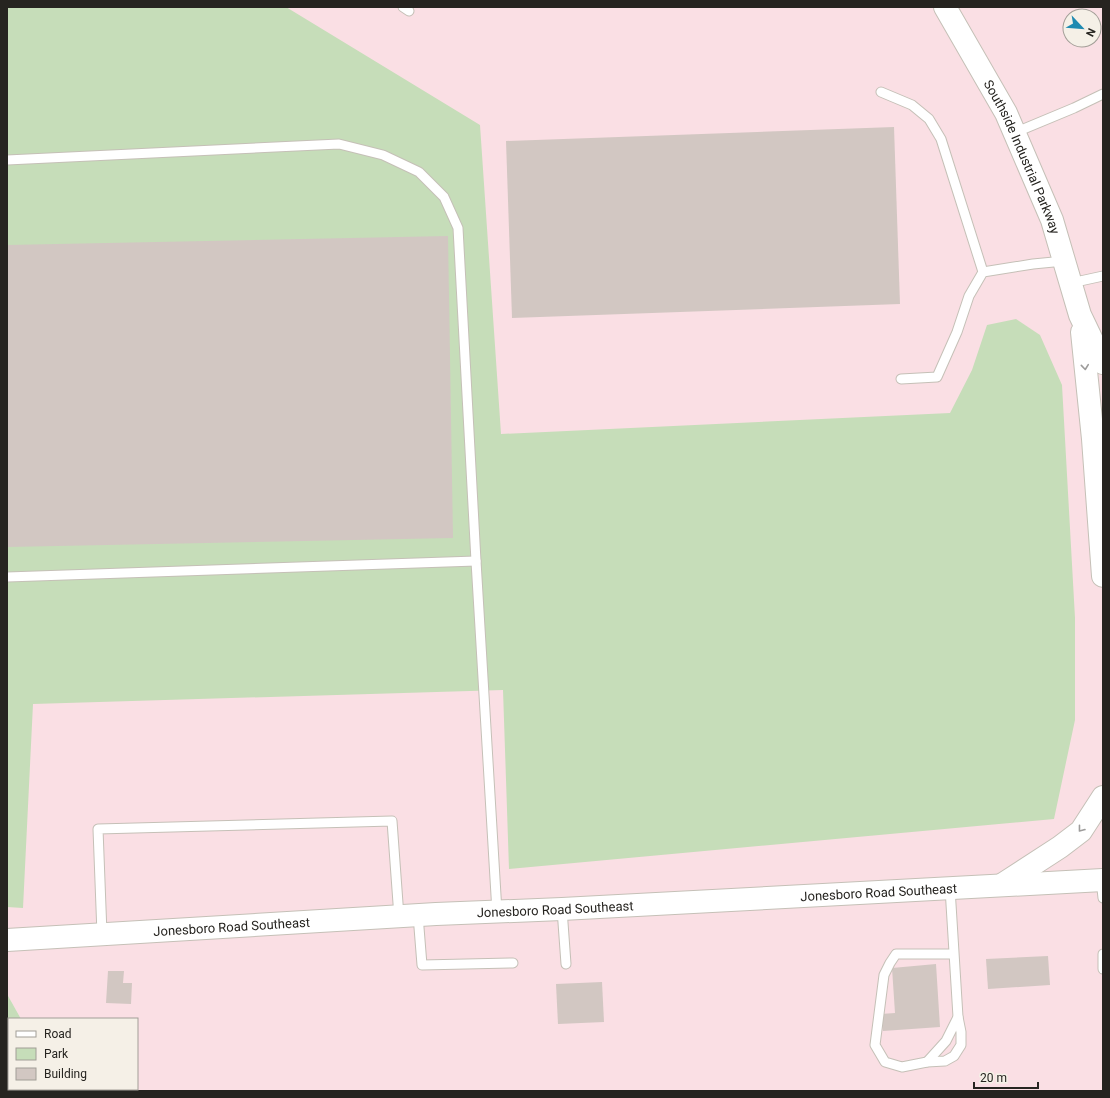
<svg xmlns="http://www.w3.org/2000/svg" width="1110" height="1098" font-family="Roboto,sans-serif">
  <style>
    .industrial { fill: #fadfe4; fill-rule: evenodd }
    .green { fill: #c6ddb9 }
    .building { fill: #d2c7c2 }
    .lines { fill: none; stroke-linecap: round; stroke-linejoin: round }
    .service-casing { stroke: #c5c0b7; stroke-width: 11 }
    .tertiary-casing { stroke: #c5c0b7; stroke-width: 24 }
    .secondary-casing { stroke: #c5c0b7; stroke-width: 24 }
    .service { stroke: #fff; stroke-width: 9 }
    .tertiary { stroke: #fff; stroke-width: 22 }
    .secondary { stroke: #fff; stroke-width: 22 }
    .oneway { stroke: #9d9c9b }
    .labels { text-anchor: middle; dominant-baseline: central; stroke-width: 3; stroke-linejoin: round; paint-order: stroke }
    .street-label { font-size: 13px; fill: #262420; stroke: #f5f0e7 }
  </style>
  <rect width="100%" height="100%" fill="#f5f0e7"/>
  <path class="industrial" d="M7,7H1103V1091H59L58,1089H137V1019H21L7,994ZM1070,16H1094V40H1070Z"/>
  <g class="green">
    <path d="M7,7H286L480,125L501,434L950,413L972,370L987,325L1016,319L1040,335L1062,385L1075,618V720L1054,819L509,869L503,690L33,704L23,908L7,907Z"/>
    <path d="M7,994L21,1019H9V1089H58L59,1091H7Z"/>
  </g>
  <g class="building">
    <path d="M894,127L900,304L512,318L506,141Z"/>
    <path d="M448,236L453,538L7,547V245Z"/>
    <path d="M1048,956L1050,985L988,989L986,959Z"/>
    <path d="M936,964L940,1027L883,1031L881,1014L895,1013L892,968Z"/>
    <path d="M108,971H124L123,983H132L131,1004L106,1003Z"/>
    <path d="M602,982L604,1022L558,1024L556,984Z"/>
  </g>
  <g class="lines">
    <defs>
      <g id="service">
        <path d="M403,7L409,11"/>
        <path d="M881,92L912,105L929,119L941,139L983,272"/>
        <path d="M1014,133L1074,108L1103,94"/>
        <path d="M7,160L339,144L383,155L419,172L444,197L458,228L476,561L497,912"/>
        <path d="M1071,283L1103,276"/>
        <path d="M901,379L937,377L957,332L969,296L983,272L1033,264L1064,261"/>
        <path d="M7,577L476,561"/>
        <path d="M1101,880L1103,898"/>
        <path d="M562,909L566,964"/>
        <path d="M418,915L422,965L513,963"/>
        <path d="M102,934L98,829L392,821L399,917"/>
        <path d="M953,954H896L890,963L884,975L875,1045L885,1062L902,1067L927,1062L945,1061L954,1056L961,1045V1032L958,1017"/>
        <path d="M1103,954V969"/>
        <path d="M927,1062L946,1041L958,1017L950,888"/>
      </g>
      <g id="tertiary">
        <path id="s1" d="M945,7L1006,113L1052,220L1080,315L1103,363"/>
        <path d="M1082,332L1093,439L1103,576"/>
      </g>
      <g id="secondary">
        <path d="M1003,884L1060,847L1081,831L1103,797"/>
        <path id="s2" d="M7,940L436,914L562,909L1103,880"/>
      </g>
    </defs>
    <use href="#service" class="service-casing"/>
    <use href="#tertiary" class="tertiary-casing"/>
    <use href="#secondary" class="secondary-casing"/>
    <use href="#service" class="service"/>
    <use href="#tertiary" class="tertiary"/>
    <use href="#secondary" class="secondary"/>
  </g>
  <defs><path id="oneway-chevron" d="M-2-3.5L2.5 0L-2 3.5" fill="none" stroke-width="1.6" stroke-linecap="round" stroke-linejoin="round"/></defs>
  <g class="oneway">
    <use href="#oneway-chevron" transform="translate(1085 367) rotate(84)"/>
    <use href="#oneway-chevron" transform="translate(1081 829) rotate(128)"/>
  </g>
  <g class="labels">
    <g class="street-label">
      <text stroke="none"><textPath href="#s1" startOffset="169">Southside Industrial Parkway</textPath></text>
      <text stroke="none"><textPath href="#s2" startOffset="873">Jonesboro Road Southeast</textPath></text>
      <text stroke="none"><textPath href="#s2" startOffset="549">Jonesboro Road Southeast</textPath></text>
      <text stroke="none"><textPath href="#s2" startOffset="225">Jonesboro Road Southeast</textPath></text>
    </g>
  </g>
  <rect width="1110" height="1098" fill="none" stroke="#262420" stroke-width="16"/>
  <rect x="8" y="1018" width="130" height="72" fill="#f5f0e7" stroke="#a29e97"/>
  <rect x="16" y="1031" width="20" height="6" fill="#ffffff" stroke="#a29e97"/>
  <text x="44" y="1038" font-size="12" fill="#262420">Road</text>
  <rect x="16" y="1048" width="20" height="12" fill="#c6ddb9" stroke="#a29e97"/>
  <text x="44" y="1058" font-size="12" fill="#262420">Park</text>
  <rect x="16" y="1068" width="20" height="12" fill="#d2c7c2" stroke="#a29e97"/>
  <text x="44" y="1078" font-size="12" fill="#262420">Building</text>
  <g transform="translate(1082 28) rotate(116)"><circle r="19" fill="#f5f0e7" stroke="#a29e97"/>
  <path d="M0-3L7 15L0 10L-7 15Z" fill="#1f8ab1"/>
  <text y="-6" font-size="11" font-weight="bold" text-anchor="middle" fill="#262420">N</text>
  </g>
  <path d="M974 1082v6h64v-6" fill="none" stroke="#262420" stroke-width="2"/>
  <text x="980" y="1082" font-size="12" fill="#262420" stroke="#f5f0e7" stroke-width="3" paint-order="stroke">20 m</text>
</svg>
